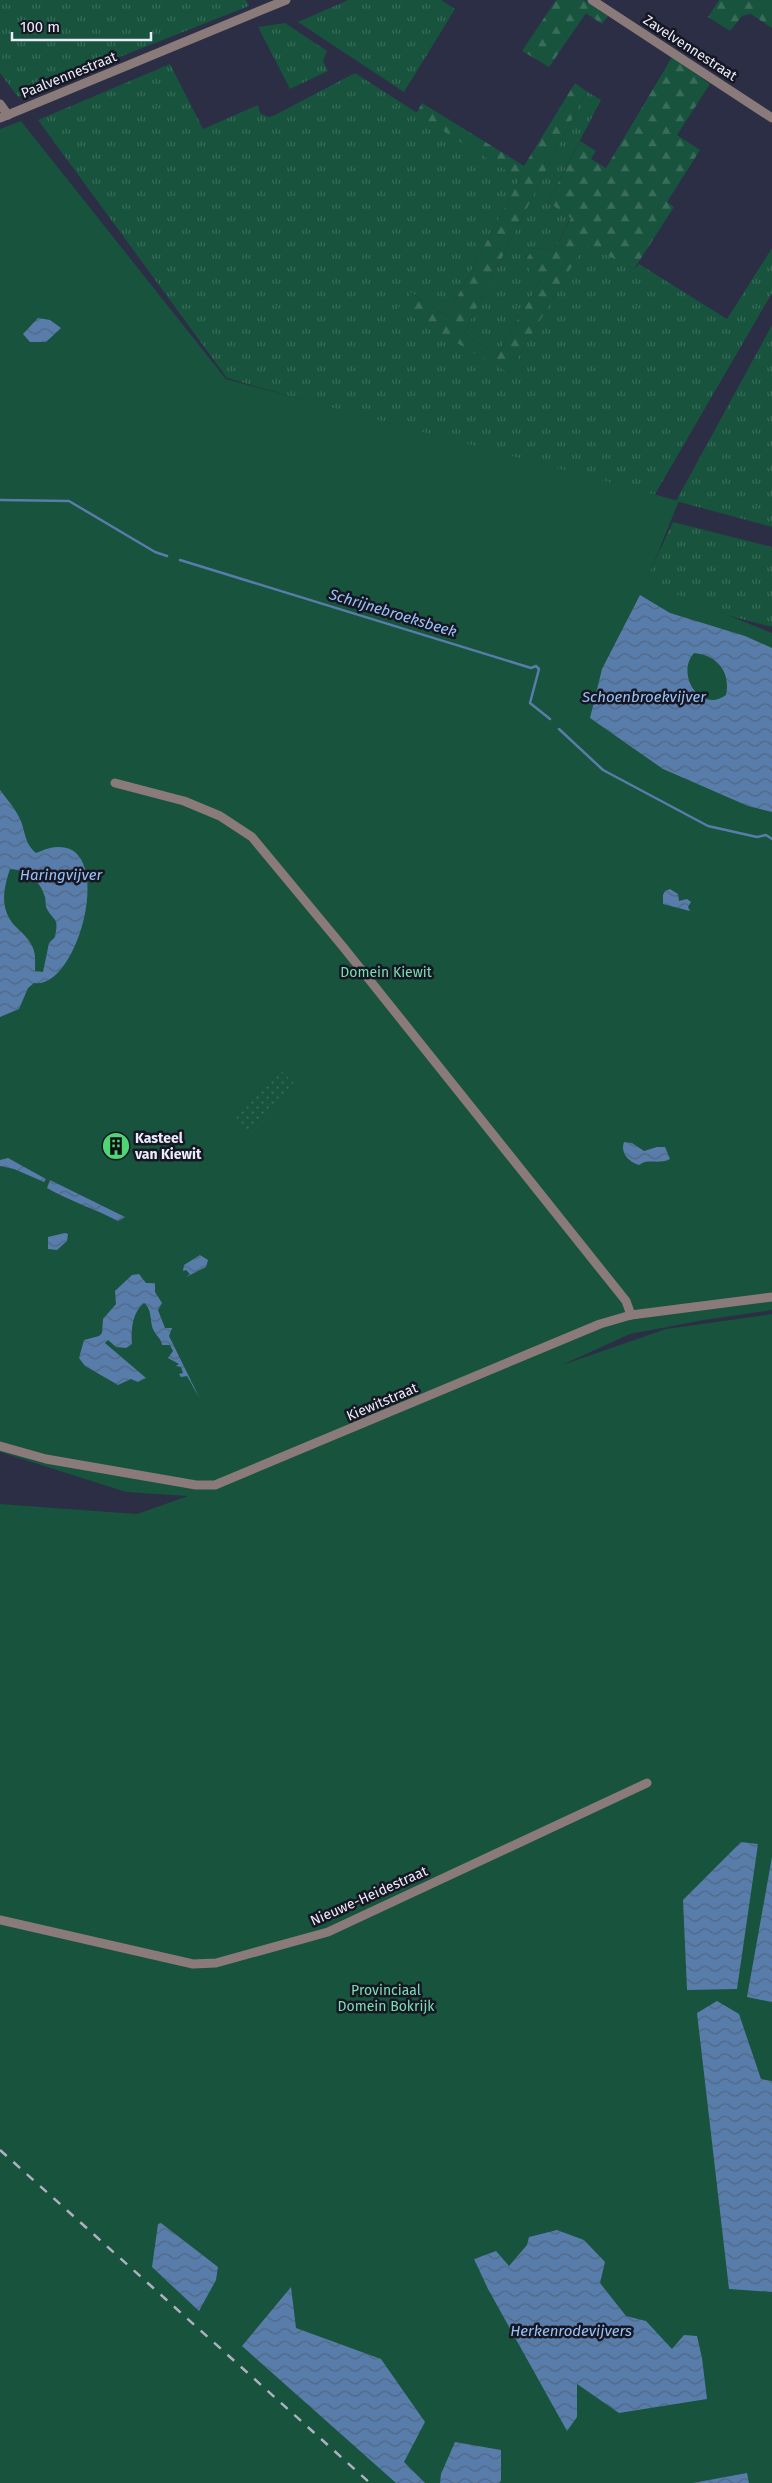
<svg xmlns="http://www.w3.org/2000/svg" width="772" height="2483" font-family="'Fira Sans',sans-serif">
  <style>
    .grass { fill: url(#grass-tufts) }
    .forest { fill: url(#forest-firs) }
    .park { fill: #17533d }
    .garden { fill: url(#garden-dots) }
    .water { fill: url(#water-waves); fill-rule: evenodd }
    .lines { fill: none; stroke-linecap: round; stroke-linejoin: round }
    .stream { stroke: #587daa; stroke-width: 2.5 }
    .street { stroke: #8a7b7a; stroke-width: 9 }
    .rail { stroke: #aeb1c2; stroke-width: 2.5; stroke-dasharray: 9 9; stroke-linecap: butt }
    .labels { text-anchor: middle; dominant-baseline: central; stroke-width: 5; stroke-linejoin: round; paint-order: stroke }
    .street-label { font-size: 14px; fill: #eaecfb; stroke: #161722 }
    .park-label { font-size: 14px; fill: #7adeb4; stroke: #161722 }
    .poi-label { font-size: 14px; font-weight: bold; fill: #eaecfb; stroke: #161722; text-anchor: start }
    .water-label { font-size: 15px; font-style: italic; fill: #98c3f9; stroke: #161722 }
  </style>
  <defs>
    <pattern id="grass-tufts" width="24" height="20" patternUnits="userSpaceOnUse" patternTransform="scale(1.25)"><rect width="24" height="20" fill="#17533d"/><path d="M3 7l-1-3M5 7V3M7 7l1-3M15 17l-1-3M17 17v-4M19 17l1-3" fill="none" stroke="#396c5a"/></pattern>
    <pattern id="forest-firs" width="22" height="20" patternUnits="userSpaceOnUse" patternTransform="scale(1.25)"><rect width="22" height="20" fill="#17533d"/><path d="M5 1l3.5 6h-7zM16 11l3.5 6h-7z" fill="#396c5a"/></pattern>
    <pattern id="garden-dots" width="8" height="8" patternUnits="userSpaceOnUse" patternTransform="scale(1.25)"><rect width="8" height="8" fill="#17533d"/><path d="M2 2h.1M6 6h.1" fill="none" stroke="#396c5a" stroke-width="1.8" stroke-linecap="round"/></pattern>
    <pattern id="water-waves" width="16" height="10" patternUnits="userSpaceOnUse" patternTransform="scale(1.25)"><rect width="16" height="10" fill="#587daa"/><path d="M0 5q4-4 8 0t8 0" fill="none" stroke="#516784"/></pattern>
  </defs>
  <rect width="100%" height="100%" fill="#2b2e45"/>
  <g class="grass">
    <path d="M0,0H246L249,6L18,97L0,73Z"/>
    <path d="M348,0H441L455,9L404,92L298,22Z"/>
    <path d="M285,23L327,51L323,61L328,71L290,89L258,27Z"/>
    <path d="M170,64L203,129L258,105L260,113L268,117L273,116L355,73L520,179L447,316L410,292L509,373L585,243L634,269L639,264L727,319L772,248V293L654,496L385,424L227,378L38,120Z"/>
    <path d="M586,91L601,100L548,202L571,217L554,251L534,248L529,270L541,280L497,355L464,333Z"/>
    <path d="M772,325V527L676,501Z"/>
    <path d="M673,522L772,547V627L640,592Z"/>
  </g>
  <g class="forest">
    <path d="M556,0H584L608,16L602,24L586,13L549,67L522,51Z"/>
    <path d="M719,0H772V28L751,14L742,16L730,31L708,17Z"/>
    <path d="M672,57L710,84L677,135L700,150L667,202L674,207L634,269L585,244L509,373L398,309L410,292L447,316L520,179L416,114L422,103L524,166L575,83L586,91L464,333L497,355L541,280L529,270L527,258L534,248L554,251L571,218L548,202L580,141L596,151L591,159L606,168Z"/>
  </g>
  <path class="park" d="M21,121L226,379L679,501L646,582L772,633V1310L704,1320L630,1334L562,1365L666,1329L772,1314V2483H0V1504L137,1514L188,1496L126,1492L0,1452V129Z"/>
  <path class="garden" d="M281,1071L297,1086L250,1134L233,1121Z"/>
  <g class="water">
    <path d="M38,318L50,320L61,328L46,342H30L23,334Z"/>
    <path d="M640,595L670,613L745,636L772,648V812L748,806L663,769L590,718L602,669ZM694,653C717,655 731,672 726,695C701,714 675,675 694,653Z"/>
    <path d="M0,790C6,798 14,807 19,817C26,830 23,842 36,853C124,812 83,991 34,983L28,988L19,1009L0,1017ZM10,869C27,870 40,880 45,897C46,900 45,906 47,909C55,923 59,917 55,937L49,943L43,972L35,971C35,964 36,955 33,948C29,938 21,932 14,925C0,908 3,890 10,869Z"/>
    <path d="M670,889L678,894L679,901L687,899L691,902L688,907L690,911L663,904V895L665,891Z"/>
    <path d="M624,1142L632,1143L644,1151L657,1147H665L670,1159C658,1165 648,1158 639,1165C629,1162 620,1153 624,1142Z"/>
    <path d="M8,1158L46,1179L44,1182L14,1169L0,1166V1160Z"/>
    <path d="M50,1180L125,1217L118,1221C95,1209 70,1201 47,1188Z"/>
    <path d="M65,1233L68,1234L67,1241L57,1250L48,1249V1237Z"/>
    <path d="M200,1255L208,1260L206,1267L186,1277L190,1274L186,1270L183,1271L184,1265Z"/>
    <path d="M139,1274L146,1283H155V1292L162,1303L158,1310L165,1328H172L169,1336L200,1399L187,1376L181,1377L179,1374L183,1373L181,1367L176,1366L179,1364L168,1358L173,1351L170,1345H162C161,1338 157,1337 154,1331C149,1322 153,1310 144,1303C132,1313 131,1330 132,1344L126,1348L116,1347L108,1340L105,1343L146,1378L138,1382L131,1379L118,1385L85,1366L79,1358L84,1340L99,1336L102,1333L103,1319L116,1304L115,1291L132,1275Z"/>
    <path d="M741,1842L758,1844L737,1989L687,1990L683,1900Z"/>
    <path d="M772,1857V2002L747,1997Z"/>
    <path d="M717,2001L739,2014L761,2079L772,2081V2292L729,2289L697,2013Z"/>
    <path d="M161,2223L218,2267L216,2280L199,2311L152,2267L158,2224Z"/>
    <path d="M557,2230L584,2240L605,2262L600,2283L626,2316L646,2321L672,2349L684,2335L697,2336L702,2358L707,2399L619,2413L577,2384V2417L567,2431L488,2289L474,2259L496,2251L509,2266L527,2245L529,2237Z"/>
    <path d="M291,2287L296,2328L381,2359L425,2422L404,2462L425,2483H396L242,2346Z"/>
    <path d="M455,2442L501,2450V2481L499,2483H440L441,2474Z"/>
    <path d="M747,2473L749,2483H693Z"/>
  </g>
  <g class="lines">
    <g class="stream">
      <path d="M0,500L69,501L155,552L167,556"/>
      <path d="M180,560L531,668L536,666L539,669L530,703L550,719"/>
      <path d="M559,729L603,770L708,826L757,837L766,835L772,839"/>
    </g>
    <g class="street">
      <path d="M592,0L772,118"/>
      <path d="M0,104L8,115"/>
      <path d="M0,118L286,0"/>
      <path d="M115,783L184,801L220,816L252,837L344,948L626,1301L631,1315"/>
      <path d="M0,1446L46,1459L196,1485H215L600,1324L631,1315L772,1297"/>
      <path d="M0,1920L193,1964L216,1963L328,1932L647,1783"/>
    </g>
    <path class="rail" d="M0,2150L370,2483"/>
  </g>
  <defs>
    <symbol id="building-disc" viewBox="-11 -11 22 22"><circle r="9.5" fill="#4ed676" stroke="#161722"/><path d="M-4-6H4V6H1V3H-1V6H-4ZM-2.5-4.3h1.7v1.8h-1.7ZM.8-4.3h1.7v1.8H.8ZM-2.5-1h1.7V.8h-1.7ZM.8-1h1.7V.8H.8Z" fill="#111"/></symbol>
  </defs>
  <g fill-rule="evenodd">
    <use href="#building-disc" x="100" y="1130" width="32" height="32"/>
  </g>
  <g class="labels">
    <g class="street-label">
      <text transform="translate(690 48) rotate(33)">Zavelvennestraat</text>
      <text transform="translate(69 75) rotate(-22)">Paalvennestraat</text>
      <text transform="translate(382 1402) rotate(-23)">Kiewitstraat</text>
      <text transform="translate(369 1896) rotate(-24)">Nieuwe-Heidestraat</text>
    </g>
    <g class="park-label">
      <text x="386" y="972">Domein Kiewit</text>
      <text x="386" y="1990">Provinciaal<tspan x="386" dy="16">Domein Bokrijk</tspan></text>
    </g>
    <g class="poi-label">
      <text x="135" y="1138">Kasteel<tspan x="135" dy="16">van Kiewit</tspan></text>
    </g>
    <g class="water-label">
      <text transform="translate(393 613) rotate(17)">Schrijnebroeksbeek</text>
      <text x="644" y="697">Schoenbroekvijver</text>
      <text x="61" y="875">Haringvijver</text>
      <text x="571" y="2331">Herkenrodevijvers</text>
    </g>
  </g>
  <path d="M12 32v8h139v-8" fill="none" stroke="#eaecfb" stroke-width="2.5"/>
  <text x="20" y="32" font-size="15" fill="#eaecfb" stroke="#161722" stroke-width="4" paint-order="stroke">100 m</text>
</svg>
